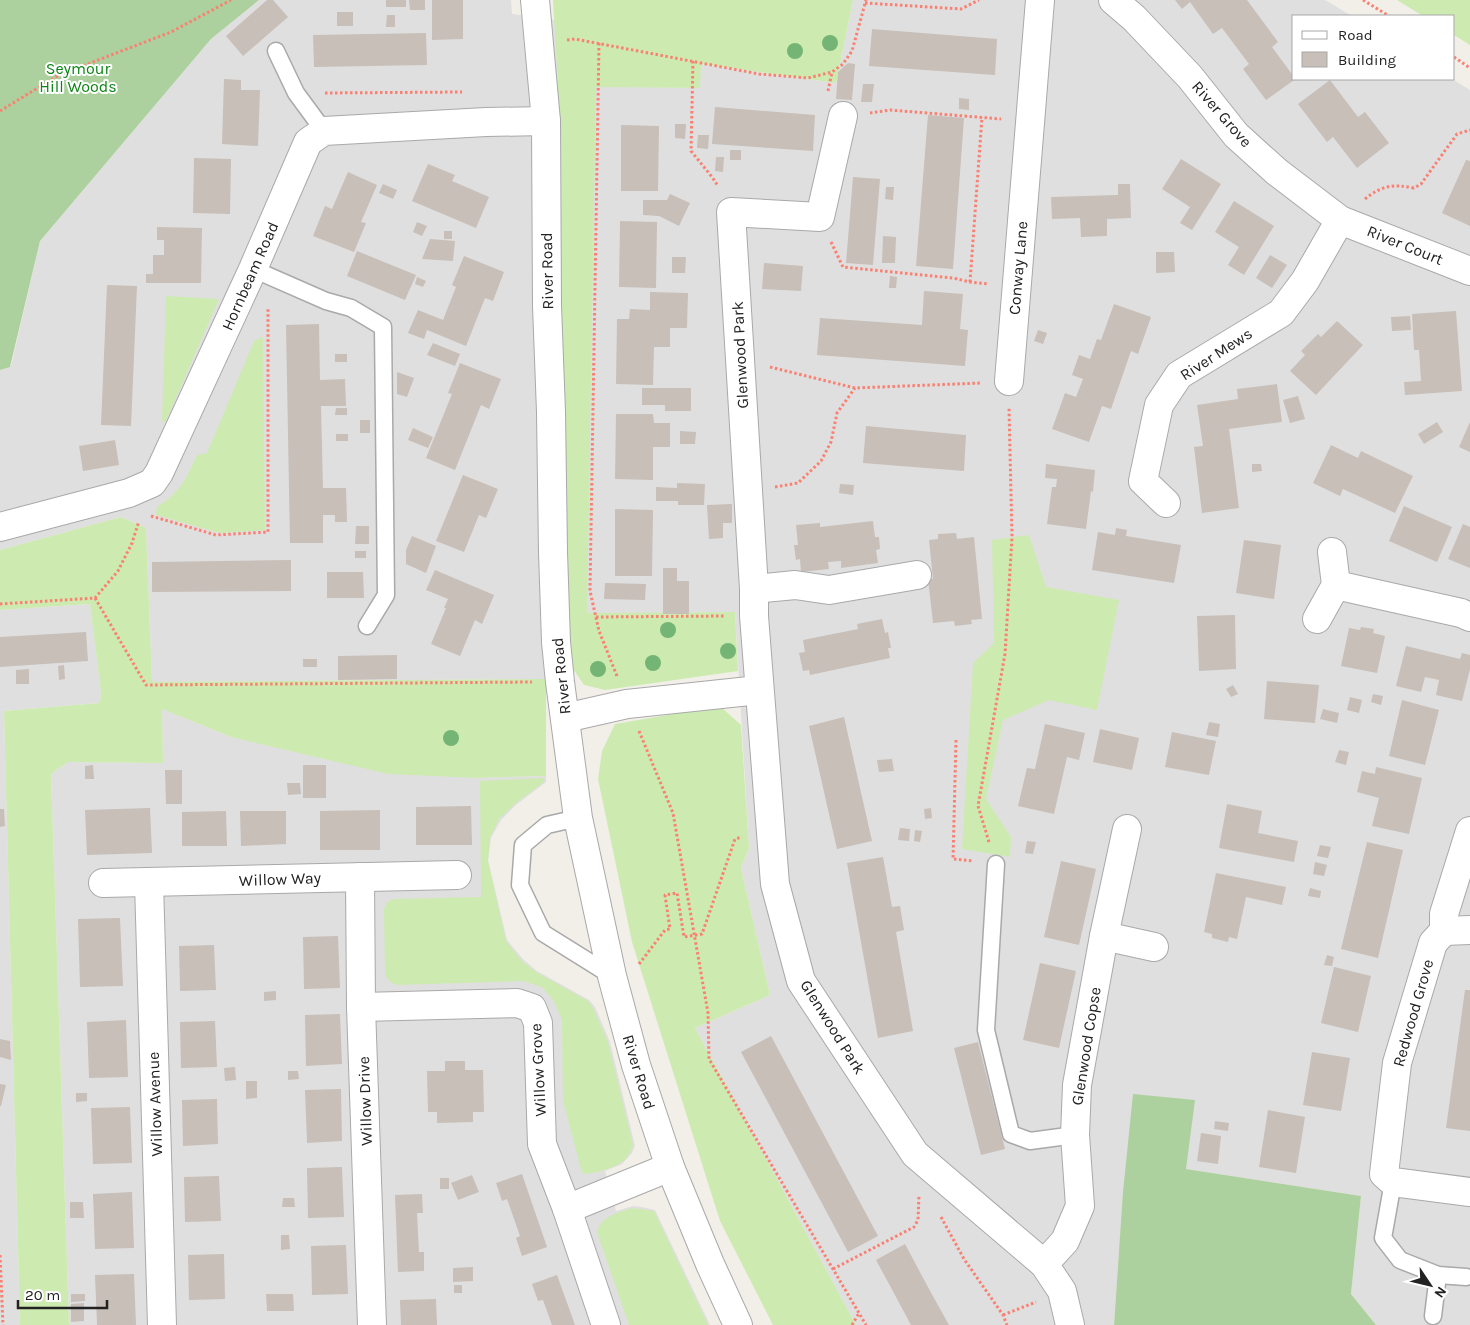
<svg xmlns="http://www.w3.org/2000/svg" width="1470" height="1325" font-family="Karla,sans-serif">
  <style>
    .residential { fill: #e0dfdf }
    .grass { fill: #cdebb0 }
    .forest { fill: #add19e }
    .building { fill: #c7bfb8 }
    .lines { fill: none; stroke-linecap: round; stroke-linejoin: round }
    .service-casing { stroke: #a9a9a9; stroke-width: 19 }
    .minor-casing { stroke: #a9a9a9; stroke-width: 30 }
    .path { stroke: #fa8072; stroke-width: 3; stroke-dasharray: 2.5 2.5; stroke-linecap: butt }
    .service { stroke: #fff; stroke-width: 16 }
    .minor { stroke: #fff; stroke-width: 28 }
    .tree { fill: #74b475 }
    .labels { text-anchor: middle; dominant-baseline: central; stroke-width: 4; stroke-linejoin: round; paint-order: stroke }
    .park-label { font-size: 16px; fill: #0c8416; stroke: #fff }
    .street-label { font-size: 16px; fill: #222; stroke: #fff }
  </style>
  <rect width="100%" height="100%" fill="#f2efe9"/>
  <g class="residential">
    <path d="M259,0H511L512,14L555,20L558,85L700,88V64L836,83L853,0H1325L1352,16H1294V79H1452L1470,90V1325H1376L1351,1294L1361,1196L1186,1169L1119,1253L1114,1325H856L695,1028L770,995L741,868L749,848L735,612L566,614L540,617L546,679L152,682L146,528L121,517L0,550V370L11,366L40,241L211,39Z"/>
    <path d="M90,604L101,692L100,703L4,711L20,1325H0V610Z"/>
    <path d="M162,709L231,737L478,778L546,776V782L516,805L501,820L491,838L488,860L507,940L524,960L537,971L589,1000L595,1007L610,1042L635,1146L632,1153L622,1164L605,1171L616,1211L633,1206L642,1207L655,1210L710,1325H69L51,774L68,762L163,763Z"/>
  </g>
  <g class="grass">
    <path d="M553,0H853L836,83L701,64L700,88L596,87L587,613L735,612L738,671L605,690L584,685L567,660L558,85Z"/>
    <path d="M1397,0H1470V45L1454,35V16H1423Z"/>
    <path d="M166,296L219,299L165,423L162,420Z"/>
    <path d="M263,337L265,530L220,533L156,515L157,507C181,491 185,481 197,455L207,453L254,341Z"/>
    <path d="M121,517L146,528L152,682L546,679V776L478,778L388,774L231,737L162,709L163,763L68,762L51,774L69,1325H20L4,711L100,703L101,692L90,604L0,610V550Z"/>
    <path d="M1029,535L1046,587L1119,600L1097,710L1049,700L1003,720L986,799L1011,837L1010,857L962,849L973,663L994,643L992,540Z"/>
    <path d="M720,706L741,725L749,848L741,868L770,995L695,1028L856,1325H773L720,1221L632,942L598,779L602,751L615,724Z"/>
    <path d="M544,778V782L516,803L499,819L490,838L488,861L506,941L522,961L536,972L588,1001L593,1008L608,1042L633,1145C631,1152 628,1158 622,1162C614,1168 590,1176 582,1173L563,1101L562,1020L554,1001L542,987L523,981L397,985L390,982L385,975L384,909L387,902L394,899L481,897L480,781Z"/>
    <path d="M632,1208L654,1211L708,1325H629L597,1232C601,1216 618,1213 632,1208Z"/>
  </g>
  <g class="forest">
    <path d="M0,0H259L211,39L40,241L10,367L0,370Z"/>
    <path d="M1133,1094L1195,1100L1186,1169L1361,1196L1351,1294L1376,1325H1114L1123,1192Z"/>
  </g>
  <g class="building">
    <path d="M267,0H273L288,17L243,56L226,36Z"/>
    <rect x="386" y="0" width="20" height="7"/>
    <path d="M409,0H425V10H410Z"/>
    <path d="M432,0H463V39L432,40Z"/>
    <path d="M1175,0H1247L1278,42L1272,47L1294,77V80L1266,100L1243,69L1249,64L1222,28L1213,34L1190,2L1182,9Z"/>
    <rect x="337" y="12" width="16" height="14"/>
    <path d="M387,15H395V27H386Z"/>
    <path d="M872,29L997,39L995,75L869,66Z"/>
    <path d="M426,33L427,65L314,67L313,35Z"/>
    <path d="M848,63L855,64L852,100L836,99L838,72Z"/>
    <path d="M224,79L241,80V90H260L258,146L222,144Z"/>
    <path d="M1330,80L1358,117L1365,112L1389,143L1357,168L1333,137L1327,142L1298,104Z"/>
    <path d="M863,84H874L872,102H861Z"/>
    <path d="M959,98L969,99V110L959,109Z"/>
    <path d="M715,107L815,115L813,151L712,144Z"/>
    <path d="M928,115L964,118L953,269L916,266Z"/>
    <path d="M675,124H686L685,139L675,138Z"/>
    <path d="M621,125L659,126L658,191H621Z"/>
    <path d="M698,135H709L708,149L697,148Z"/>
    <rect x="730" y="150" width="11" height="10"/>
    <path d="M716,157H724L723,172L715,171Z"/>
    <path d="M194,158L231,159L230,214L193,213Z"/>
    <path d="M1181,159L1221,184L1192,230L1180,223L1190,207L1162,189Z"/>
    <path d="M1466,160L1470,161V226L1442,213Z"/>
    <path d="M428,164L455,175L452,181L489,197L476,228L412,201Z"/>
    <path d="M348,172L377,185L361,222L366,223L354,252L313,236L325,206L332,209Z"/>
    <path d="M853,177L880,179L873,265L846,263Z"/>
    <path d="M383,184L397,190L393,199L379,193Z"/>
    <path d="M1118,184H1130L1131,218L1107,219V236L1081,237L1080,218L1052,219L1051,197L1118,195Z"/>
    <path d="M886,187H894L893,200L885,199Z"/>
    <path d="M670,194L690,203L679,226L659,216L643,215V200H667Z"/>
    <path d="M1234,201L1274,226L1244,275L1228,265L1239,247L1215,232Z"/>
    <path d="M620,221L657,222L656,288L619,287Z"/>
    <path d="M417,222L427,226L422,236L413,232Z"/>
    <path d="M157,227L202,228L201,283H146V274H153V255H164V240H157Z"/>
    <rect x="444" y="231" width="8" height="8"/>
    <path d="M883,236L896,237L895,263H882Z"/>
    <path d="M430,239L455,241L453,261L422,259Z"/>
    <path d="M357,251L416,275L405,300L347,276Z"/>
    <path d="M1156,252H1174L1175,272L1156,273Z"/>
    <path d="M1270,255L1287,265L1272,288L1256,278Z"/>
    <path d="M464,256L504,272L493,301L485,298L466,346L427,330L424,339L408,333L418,310L443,320L456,287L452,285Z"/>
    <path d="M672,257H686L685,273H672Z"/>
    <path d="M764,263L803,266L801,291L762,289Z"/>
    <path d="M890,276L897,277L896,288H889Z"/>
    <path d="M417,277L426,281L423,287L415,284Z"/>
    <path d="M107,285L137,286L131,426L101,425Z"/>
    <path d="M924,291L963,294L960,329L968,330L965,366L817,355L820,318L922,325Z"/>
    <path d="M650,292L688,293L687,328H670V347H654L653,385L616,384L617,319H629L630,309L650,310Z"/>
    <path d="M1114,304L1151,317L1138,354L1131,351L1111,409L1102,406L1089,442L1052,429L1065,393L1076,397L1083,379L1072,375L1079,355L1090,359L1097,339L1101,340Z"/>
    <path d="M1456,311L1462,391L1405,395L1404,382L1421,381L1419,350H1414L1412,314Z"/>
    <path d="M1410,316L1411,330L1392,331L1391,317Z"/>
    <path d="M1337,321L1363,345L1316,395L1290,371L1305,355L1301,351L1318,334L1321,337Z"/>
    <path d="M319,324L320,380L345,379L346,406H321L323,488H346L347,522H335V515H323V543H290L286,325Z"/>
    <path d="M1038,330L1047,333L1043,344L1034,341Z"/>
    <path d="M433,343L460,354L455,366L427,355Z"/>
    <rect x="335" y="354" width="12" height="8"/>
    <path d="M460,363L501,379L489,409L481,405L455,470L426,458L452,394L448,393Z"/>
    <path d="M397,372L414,378L407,397L397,394Z"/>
    <path d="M1277,384L1282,422L1229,429L1239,508L1202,513L1194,447L1203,446L1197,405L1238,399L1237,389Z"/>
    <path d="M642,388H691V411H665V405H642Z"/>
    <path d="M1298,396L1305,419L1290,423L1283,400Z"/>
    <path d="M336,408H347V415H335Z"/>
    <path d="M616,414H653L654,423H670V447H653V480L615,479Z"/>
    <rect x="360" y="420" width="10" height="13"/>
    <path d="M1437,422L1443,432L1424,444L1418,434Z"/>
    <path d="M1470,422V452L1459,447Z"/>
    <path d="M866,426L966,435L964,471L863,463Z"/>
    <path d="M413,428L433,437L428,448L408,440Z"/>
    <path d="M680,431L696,432L695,444H680Z"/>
    <rect x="336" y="434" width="12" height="7"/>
    <path d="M115,440L119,465L83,471L79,446Z"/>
    <path d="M1331,445L1358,458L1361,451L1413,476L1395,513L1343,489L1340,496L1313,483Z"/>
    <path d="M1046,464L1095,470L1093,492L1091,491L1086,529L1047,524L1052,487H1056L1057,479L1045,478Z"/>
    <path d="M1252,464H1261L1262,471L1252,472Z"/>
    <path d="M463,475L498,489L486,518L479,515L464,552L436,541Z"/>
    <path d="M677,483L705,484L704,505H678V501H656V487L677,488Z"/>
    <path d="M840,484L854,485L853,495L839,493Z"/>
    <path d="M732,504V523H723V538L709,539L707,505Z"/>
    <path d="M1404,506L1452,527L1437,562L1389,541Z"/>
    <path d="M615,509L653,510L652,576H615Z"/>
    <path d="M873,521L875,537H879L880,549L876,550L878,563L841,568V561L828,562L829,569L801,572L800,559L796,560L794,545H798L796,525L820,523V527Z"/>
    <path d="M1463,524L1470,527V568L1448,559Z"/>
    <path d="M356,526H369V544H355Z"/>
    <path d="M1116,528L1127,530L1126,536L1181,545L1174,583L1092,570L1098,532L1115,535Z"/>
    <path d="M956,533L957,539L974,537L982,619L971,620L972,624L955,626L954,621L933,623L928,579H933L929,540L938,539V534Z"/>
    <path d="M412,536L436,546L426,573L406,564V550Z"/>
    <path d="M1244,540L1281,545L1274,599L1236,593Z"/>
    <rect x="355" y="551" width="11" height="7"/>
    <path d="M291,560V591L152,592V562Z"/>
    <path d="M663,568H677V581H689V614H663Z"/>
    <path d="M435,570L494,595L482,624L475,620L460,656L431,644L446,608H444L448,599L426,590Z"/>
    <path d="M327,572H363L364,598H327Z"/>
    <path d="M605,583L646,584L645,600L604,599Z"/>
    <path d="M1235,615L1236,669L1199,671L1197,616Z"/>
    <path d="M882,619L885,633L888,632L891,648H888L890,658L810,675L809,670L803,671L799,653L805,652L803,640L858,629L857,624Z"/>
    <path d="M1361,627L1374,629L1373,633L1385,636L1377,673L1341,666L1349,628L1360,630Z"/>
    <path d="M86,632L88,661L0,667V637Z"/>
    <path d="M1406,646L1460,659L1462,653L1470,655V669L1462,701L1436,695L1439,680L1425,677L1421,692L1396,686Z"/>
    <path d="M397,655V679L338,680V656Z"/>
    <rect x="303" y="659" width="14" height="8"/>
    <path d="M64,665L65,679L59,680L58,666Z"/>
    <path d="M29,669V684H16V670Z"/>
    <path d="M1267,681L1319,685L1315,723L1264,719Z"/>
    <path d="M1233,685L1238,694L1231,697L1226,689Z"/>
    <path d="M1373,694L1383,696L1381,705L1371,702Z"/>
    <path d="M1350,697L1362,700L1359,713L1347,710Z"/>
    <path d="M1402,700L1439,710L1425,765L1389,756Z"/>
    <path d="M1323,709L1339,713L1337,723L1320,719Z"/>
    <path d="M844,717L872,841L837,849L809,726Z"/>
    <path d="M1209,722L1220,724L1218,737L1206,735Z"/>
    <path d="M1045,724L1085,733L1079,760L1067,757L1054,814L1018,806L1027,768L1035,769Z"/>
    <path d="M1100,729L1139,738L1132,770L1093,762Z"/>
    <path d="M1172,732L1216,741L1209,775L1165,767Z"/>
    <path d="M1339,750L1349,752L1346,765L1335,762Z"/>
    <path d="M892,759L894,771L879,772L877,760Z"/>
    <path d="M93,765L94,779H85V766Z"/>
    <rect x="303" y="765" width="23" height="33"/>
    <path d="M1376,767L1422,778L1409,834L1372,826L1379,798L1357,792L1362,771L1375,774Z"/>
    <path d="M165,770H182V804H166Z"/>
    <path d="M287,783H300L301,794L288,795Z"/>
    <path d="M1227,804L1262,811L1258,833L1298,841L1294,862L1219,848Z"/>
    <path d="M471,806L472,845H416V807Z"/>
    <path d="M150,808L152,853L87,855L85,810Z"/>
    <path d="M931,808L932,818L925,819L924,809Z"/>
    <path d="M0,809H4L5,826L0,827Z"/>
    <path d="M380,810V850H320V811Z"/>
    <path d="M226,811L227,846H182V812Z"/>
    <path d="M240,811H286V844L241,846Z"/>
    <path d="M900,828L910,829L909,841L898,840Z"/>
    <path d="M915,830L922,831L920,842L914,841Z"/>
    <path d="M1027,841L1036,842L1033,854L1025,853Z"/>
    <path d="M1367,842L1403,850L1378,958L1341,949Z"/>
    <path d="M1320,845L1331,847L1328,858L1317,856Z"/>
    <path d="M883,857L892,907L900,906L904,930L896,932L913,1031L878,1038L847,863Z"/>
    <path d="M1061,861L1096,869L1079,945L1044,937Z"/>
    <path d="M1315,862L1327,865L1324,876L1313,874Z"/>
    <path d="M1216,873L1286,887L1282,905L1246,897L1237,939L1229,937L1228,942L1212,938V934L1204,932Z"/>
    <path d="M1310,888L1321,891L1320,898L1308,896Z"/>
    <path d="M120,918L123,986L80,987L78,919Z"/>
    <path d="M338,936L340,988L304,989L303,937Z"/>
    <path d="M214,945L216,990L180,991L179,946Z"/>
    <path d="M1327,955L1334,957L1332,966L1324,965Z"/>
    <path d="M1040,963L1076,971L1059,1048L1023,1040Z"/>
    <path d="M1334,967L1371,976L1358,1032L1321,1023Z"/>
    <path d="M1465,990H1470V1131L1446,1128Z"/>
    <path d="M276,991V1000L264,1001V992Z"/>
    <path d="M340,1014L342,1064L306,1066L305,1015Z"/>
    <path d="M126,1020L128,1077L89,1078L87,1022Z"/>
    <path d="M215,1021L217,1067L181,1068L180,1022Z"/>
    <path d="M771,1036L878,1236L848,1252L741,1052Z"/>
    <path d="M0,1039L10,1041L11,1060L0,1057Z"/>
    <path d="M978,1042L1005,1149L981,1155L954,1048Z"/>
    <path d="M1312,1052L1350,1058L1341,1111L1303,1105Z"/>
    <path d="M445,1061H465V1070H483L484,1112H473V1122L437,1123V1112H428L427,1071H445Z"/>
    <path d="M235,1067L236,1080L225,1081L224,1068Z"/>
    <path d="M288,1071H298L299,1079L288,1080Z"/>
    <path d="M246,1081H257V1098L246,1099Z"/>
    <path d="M0,1084L6,1085L1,1106H0Z"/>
    <path d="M341,1089L342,1141L307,1143L305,1090Z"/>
    <path d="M76,1093H87V1101L76,1102Z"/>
    <path d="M217,1099L218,1144L183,1146L182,1100Z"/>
    <path d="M130,1107L132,1163L93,1164L91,1108Z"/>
    <path d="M1268,1110L1305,1117L1296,1173L1259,1167Z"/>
    <path d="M1215,1121L1229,1123L1228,1131L1214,1129Z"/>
    <path d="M1201,1133L1221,1136L1218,1164L1197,1161Z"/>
    <path d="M342,1167L344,1217L308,1218L307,1168Z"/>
    <path d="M522,1174L547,1247L522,1256L516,1238L520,1236L507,1199L502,1201L496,1183Z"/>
    <path d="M472,1175L479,1192L458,1200L451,1183Z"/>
    <path d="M219,1176L221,1221L185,1222L184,1177Z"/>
    <rect x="440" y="1178" width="9" height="11"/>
    <path d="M132,1192L134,1248L95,1249L93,1194Z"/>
    <path d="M422,1194L423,1213H417L419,1252H424V1271L398,1272L395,1195Z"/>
    <path d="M283,1198H294L295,1207H282Z"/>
    <path d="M70,1202H83L84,1218H70Z"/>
    <path d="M281,1235H289L290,1249L281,1250Z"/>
    <path d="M905,1244L929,1289L949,1325H911L888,1282L876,1260Z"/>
    <path d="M346,1245L348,1294L312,1295L311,1246Z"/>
    <path d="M224,1254L225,1299L189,1300L188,1255Z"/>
    <path d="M473,1267V1281L453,1282V1268Z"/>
    <path d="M134,1274L136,1325H97L95,1275Z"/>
    <path d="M557,1275L570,1311L575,1325H552L543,1300L538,1301L532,1284Z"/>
    <rect x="454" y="1285" width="8" height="8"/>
    <path d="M71,1294H85V1301L71,1302Z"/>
    <path d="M266,1294H293L294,1311H267Z"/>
    <path d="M436,1299L437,1325H401L400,1300Z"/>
    <path d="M84,1303V1321L71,1322V1304Z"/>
  </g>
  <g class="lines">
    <defs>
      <g id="service">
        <path d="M276,51L296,93L324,131"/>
        <path d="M253,269L326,301L351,308L383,327L386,595L367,626"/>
        <path d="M578,818L547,825L523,845L520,885L543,933L612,976"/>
        <path d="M996,864L986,1030L1011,1134L1030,1141L1075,1135"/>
        <path d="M1393,1182L1383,1238L1400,1260L1438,1275L1466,1277"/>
        <path d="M1433,1316L1438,1275"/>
      </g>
      <g id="minor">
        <path d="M535,0L546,121L547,306L551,412L553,552L556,642L560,682L578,818L612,976L636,1065L670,1167L710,1264L738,1325"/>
        <path d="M1113,0L1134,18L1190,77L1236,135L1277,172L1340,220L1470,271"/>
        <path d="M843,116L820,217L731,212L754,589V616L775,884L801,981L915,1154L1044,1264L1062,1291L1070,1325"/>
        <path d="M1009,381L1040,0"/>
        <path d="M1166,503L1143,481L1159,405L1179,375L1281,313L1305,281L1340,220"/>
        <path d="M0,527L129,493L152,483L159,473L253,269L308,142L324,131L486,122L546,121"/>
        <path d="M1336,585L1461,613L1470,617"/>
        <path d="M754,589L795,585L829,590L917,575"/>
        <path d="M1317,619L1336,585L1332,552"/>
        <path d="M565,718L627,704L759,690"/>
        <path d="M1470,831L1444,914V931L1433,943L1397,1063L1384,1174L1393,1182L1470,1192"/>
        <path d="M360,877L361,1007L372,1325"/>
        <path d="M103,883L457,875"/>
        <path d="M149,883L162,1325"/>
        <path d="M1444,931L1470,930"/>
        <path d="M1104,936L1154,947"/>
        <path d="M361,1007L517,1003L532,1008L538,1023L542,1144L567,1209L606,1325"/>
        <path d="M567,1209L670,1167"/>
        <path d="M1044,1264L1065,1241L1080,1206L1075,1135L1077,1085L1104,936L1127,829"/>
      </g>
    </defs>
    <use href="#service" class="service-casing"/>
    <use href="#minor" class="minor-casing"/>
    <g class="path">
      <path d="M1363,0L1389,16"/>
      <path d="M865,3L961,9L979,0"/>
      <path d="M567,40L575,39L759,74L808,78L832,72L843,64L852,51L866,0"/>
      <path d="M599,43L590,591L599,631L617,676"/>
      <path d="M1454,57L1470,68"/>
      <path d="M693,61L691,151L712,177L718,186"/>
      <path d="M828,91L832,72"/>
      <path d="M325,93L462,92"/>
      <path d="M0,111L59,75L171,32L231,0"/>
      <path d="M870,113L890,110L1001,119"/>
      <path d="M1365,199C1382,185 1394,184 1414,188L1421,184L1457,134L1470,130"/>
      <path d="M831,242L843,267L953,278L970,282L988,284"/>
      <path d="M970,282L982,117"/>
      <path d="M770,367L855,388L981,383"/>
      <path d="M775,487L798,483L821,461L831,442L837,413L855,388"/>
      <path d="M151,516L216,535L268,532V309"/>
      <path d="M95,598L146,685L532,682"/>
      <path d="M0,604L95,598L118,571L132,543L139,521"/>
      <path d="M596,617L726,616"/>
      <path d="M639,731L673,813L708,1013L709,1059L866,1325"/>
      <path d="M956,740L953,859L973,861"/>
      <path d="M989,842L978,806L1005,654L1012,537L1009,408"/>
      <path d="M639,964L665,930L670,929L665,895L677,893L684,937L702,934L735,839L742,837"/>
      <path d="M941,1217L964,1259L1003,1315L1007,1325"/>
      <path d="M0,1255L3,1325"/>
      <path d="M833,1269L914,1227L918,1220L919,1195"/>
      <path d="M1003,1315L1036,1302"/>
      <path d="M852,1325L859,1313"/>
    </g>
    <use href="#service" class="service"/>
    <use href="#minor" class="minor"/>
  </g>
  <g class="tree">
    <circle cx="830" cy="43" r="8"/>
    <circle cx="795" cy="51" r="8"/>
    <circle cx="668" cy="630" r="8"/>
    <circle cx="728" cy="651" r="8"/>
    <circle cx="653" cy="663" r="8"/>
    <circle cx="598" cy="669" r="8"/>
    <circle cx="451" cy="738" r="8"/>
  </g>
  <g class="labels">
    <g class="park-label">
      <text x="78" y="68">Seymour<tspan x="78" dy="18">Hill Woods</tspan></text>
    </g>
    <g class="street-label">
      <text transform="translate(1222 114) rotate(49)">River Grove</text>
      <text transform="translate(1405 245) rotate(22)">River Court</text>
      <text transform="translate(1018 268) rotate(-85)">Conway Lane</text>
      <text transform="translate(547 271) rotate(-91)">River Road</text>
      <text transform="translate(250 276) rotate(-66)">Hornbeam Road</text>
      <text transform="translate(1216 354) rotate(-33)">River Mews</text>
      <text transform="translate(740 355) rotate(-93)">Glenwood Park</text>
      <text transform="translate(561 676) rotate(-96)">River Road</text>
      <text transform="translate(280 879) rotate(-2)">Willow Way</text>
      <text transform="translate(1413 1013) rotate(-74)">Redwood Grove</text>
      <text transform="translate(833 1027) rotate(58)">Glenwood Park</text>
      <text transform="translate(1086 1046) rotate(-81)">Glenwood Copse</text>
      <text transform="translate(538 1070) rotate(-93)">Willow Grove</text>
      <text transform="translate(639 1072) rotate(73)">River Road</text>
      <text transform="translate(365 1101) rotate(-92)">Willow Drive</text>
      <text transform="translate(155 1104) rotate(-92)">Willow Avenue</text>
    </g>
  </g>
  <rect x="1292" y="15" width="162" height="65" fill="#ffffff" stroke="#a7a7a7"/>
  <rect x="1302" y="31" width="25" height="8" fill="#ffffff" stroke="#a7a7a7"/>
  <text x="1338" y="40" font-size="15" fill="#222222">Road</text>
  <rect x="1302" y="52" width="25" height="15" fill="#c7bfb8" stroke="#a7a7a7"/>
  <text x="1338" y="65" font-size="15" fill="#222222">Building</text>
  <g transform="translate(1430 1285) rotate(125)" stroke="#ffffff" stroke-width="4" paint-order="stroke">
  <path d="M0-4L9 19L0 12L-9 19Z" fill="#222222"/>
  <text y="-8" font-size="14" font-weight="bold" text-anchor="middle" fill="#222222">N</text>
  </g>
  <path d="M18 1300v8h89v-8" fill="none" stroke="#222222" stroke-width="2.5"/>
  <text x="25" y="1300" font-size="15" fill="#222222" stroke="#ffffff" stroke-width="4" paint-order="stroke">20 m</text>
</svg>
